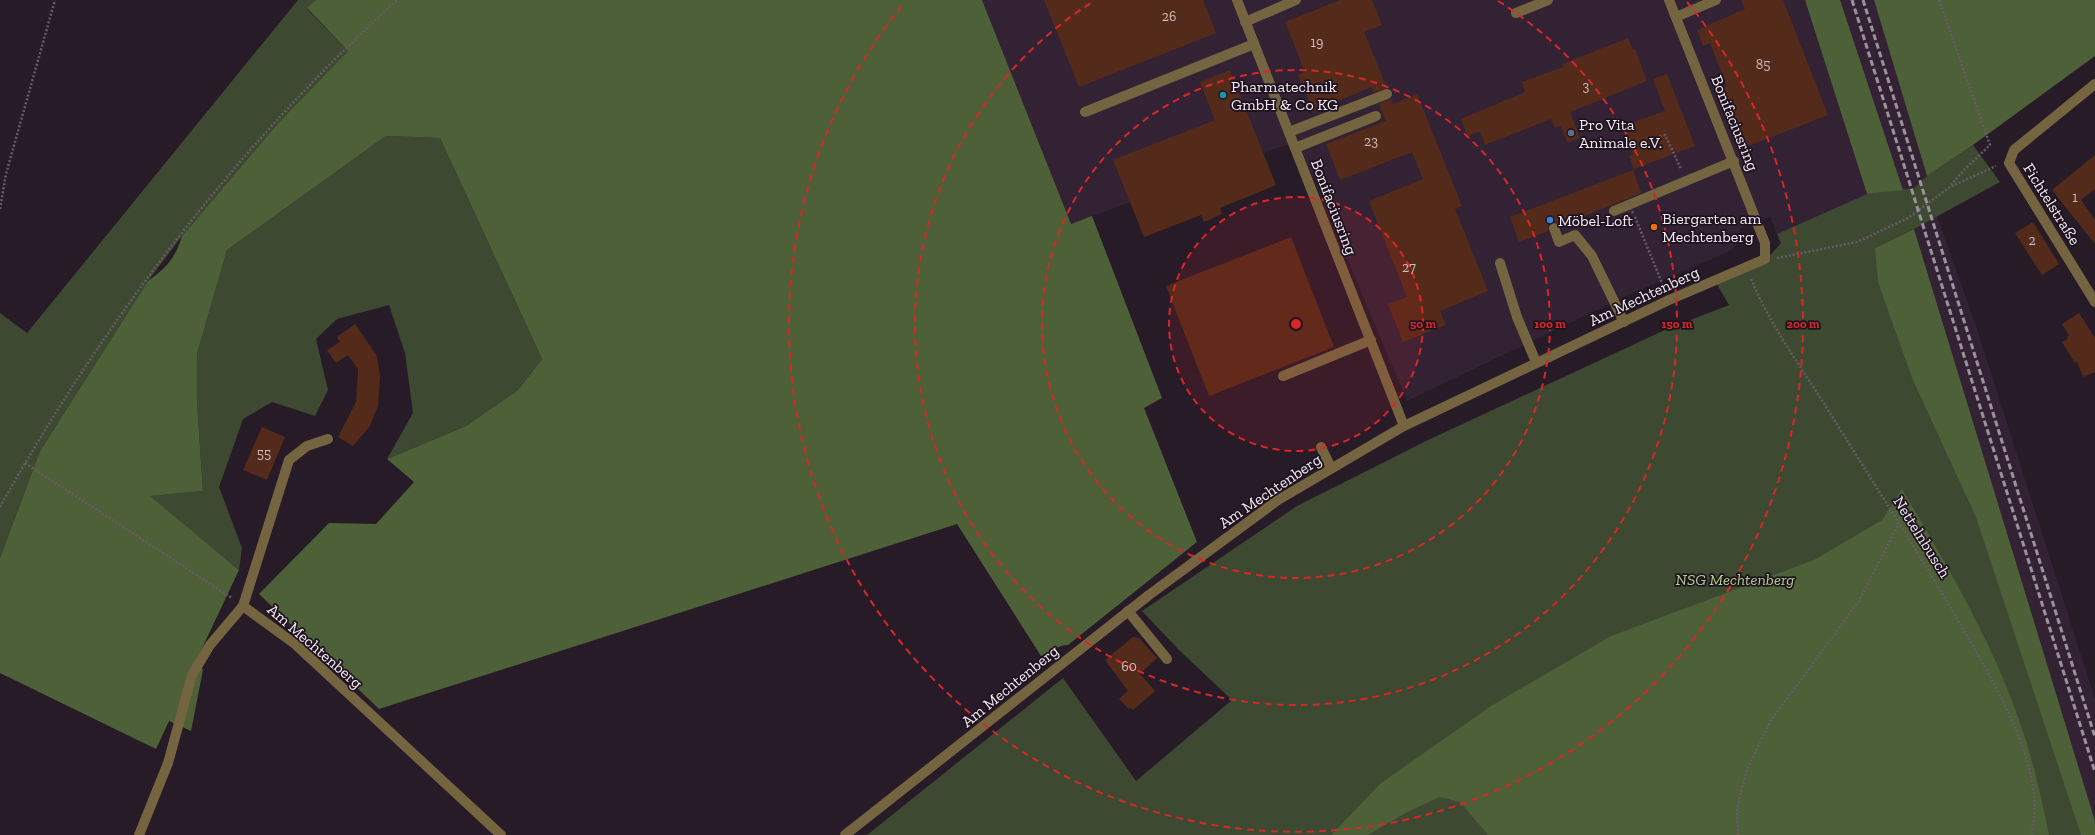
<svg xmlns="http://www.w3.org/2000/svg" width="2095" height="835" font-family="'Zilla Slab',serif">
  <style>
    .built { fill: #332234 }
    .green { fill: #3d4931 }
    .forest { fill: #4d6037 }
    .building { fill: #542b1b }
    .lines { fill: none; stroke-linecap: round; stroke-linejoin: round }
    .path { stroke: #665b67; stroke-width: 2.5; stroke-dasharray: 2 2; stroke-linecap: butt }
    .minor { stroke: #746540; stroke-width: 10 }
    .rail { stroke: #9c929d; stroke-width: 3; stroke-dasharray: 6 3; stroke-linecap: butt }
    .path-bridge { stroke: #665b67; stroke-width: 2.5; stroke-dasharray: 2 2; stroke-linecap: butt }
    .ring { fill: none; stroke: #d62828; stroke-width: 2; stroke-dasharray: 7 5 }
    .culture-dot { fill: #0f9aa8; stroke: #1e121e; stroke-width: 1.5 }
    .service-dot { fill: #5c6f8a; stroke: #1e121e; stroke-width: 1.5 }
    .shop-dot { fill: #3f7fe0; stroke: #1e121e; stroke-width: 1.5 }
    .food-dot { fill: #e8710a; stroke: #1e121e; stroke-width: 1.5 }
    .labels { text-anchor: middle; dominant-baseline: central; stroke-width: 3.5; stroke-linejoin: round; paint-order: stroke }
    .number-label { font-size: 14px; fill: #cdbcbe }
    .poi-label { font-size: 16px; fill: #f5ecf5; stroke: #1e121e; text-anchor: start }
    .street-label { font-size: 16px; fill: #f5ecf5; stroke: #1e121e }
    .park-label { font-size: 16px; font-style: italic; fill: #b1d18e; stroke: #1e121e }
    .centre { fill: #d62828; stroke: #1e121e; stroke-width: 2 }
    .ring-label { font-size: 12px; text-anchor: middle; font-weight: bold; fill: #d62828; stroke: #1e121e; stroke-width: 3.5; stroke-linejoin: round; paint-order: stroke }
  </style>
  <rect width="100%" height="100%" fill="#271b28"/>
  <g class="built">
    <path d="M982,0H1805L1867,194L1777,234L1770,217L1740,228V236L1737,244L1730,251L1624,297L1407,401L1298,142L1277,148L1071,224Z"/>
    <path d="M1840,0H1874L1927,176L1914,188L1903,190Z"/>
    <path d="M1937,216L1977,329L2095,699V821L1914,229Z"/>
  </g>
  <g class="green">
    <path d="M298,0H316L307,9L348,51L279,122L182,236L148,281L40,451L0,558V313L27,333Z"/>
    <path d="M386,136L440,138L542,359L518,390L466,426L387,459L413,413L405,353L389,305L337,319L316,339L328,390L315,416L272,402L243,419L219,487L242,548L239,570L149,496L203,491L197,402V354L227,250Z"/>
    <path d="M1973,145L2000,182L1914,229L1875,248V250L1892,245L2091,835H867L1063,678L1136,781L1232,700L1179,650L1142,611L1297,506L1428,440L1667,329L1729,305L1715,281L1766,260L1781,243L1777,234L1867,194L1914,188L1927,176Z"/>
  </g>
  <g class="forest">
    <path d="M316,0H982L1071,224L1092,216L1162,398L1144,408L1197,542L1068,645C1057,645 1051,653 1041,656L957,524L379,709L259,594L329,523L376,524L414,482L387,459L466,426L518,390L542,359L440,138L386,136L227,250L197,354V402L203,491L150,496L239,570L196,661L203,670L191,731L169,721L156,749L0,673V558L40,451L148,281C167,267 175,259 182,236L279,122L348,51L307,8Z"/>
    <path d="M1805,0H1840L1903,190L1867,194Z"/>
    <path d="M1874,0H2095V56L1973,145L1927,176Z"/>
    <path d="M1914,229L2095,821V835H2081L1976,517L1912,378L1878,282L1875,248Z"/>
    <path d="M1902,489C1945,562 1990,637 2018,717C2032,756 2041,795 2049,835H1488L1460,802L1440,797L1407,812L1368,835H1331L1381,783L1491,706L1611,636L1814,560L1882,520Z"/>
  </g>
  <g class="building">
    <path d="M1044,0H1203L1216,33L1079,87Z"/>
    <path d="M1340,0H1372L1382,25L1364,32L1387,88L1374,92L1372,87L1313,111L1298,75L1305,72L1285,22Z"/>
    <path d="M1741,0H1783L1828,115L1743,148L1720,88L1727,86L1710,43L1703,46L1697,30L1745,9Z"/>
    <path d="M1628,38L1633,50L1635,49L1647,81L1570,112L1580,138L1567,142L1561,126L1555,128L1551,119L1485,145L1480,131L1468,136L1461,119L1525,92L1522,82L1563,67L1562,64Z"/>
    <path d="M1230,70L1276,185L1220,208L1222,214L1204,222L1201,215L1144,237L1113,160L1215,120L1200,82Z"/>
    <path d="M1667,74L1695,146L1634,169L1629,156L1633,154L1622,126L1665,111L1653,79Z"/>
    <path d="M1417,94L1462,206L1455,209L1488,291L1440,311L1446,325L1403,342L1388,304L1407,297L1369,201L1423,179L1412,152L1340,180L1326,144L1386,121L1379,104L1391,99L1393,104Z"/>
    <path d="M2095,155V189L2081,200L2095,220V244L2052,190Z"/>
    <path d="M1633,170L1641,193L1560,226L1556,222H1551L1548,226V231L1519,242L1510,217Z"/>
    <path d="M2033,222L2059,264L2042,275L2015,233Z"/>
    <path d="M1291,237L1334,347L1209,396L1166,286Z"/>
    <path d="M2079,313L2095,338V372L2083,377L2077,362L2075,363L2062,342L2068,339L2067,337L2069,335L2062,324Z"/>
    <path d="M355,324L377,356L380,376L378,406L370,426L353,446L338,437L356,402L358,369L348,355L336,363L327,350L340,342L337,337Z"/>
    <path d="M262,427L285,437L267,480L243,470Z"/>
    <path d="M1133,637L1139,638L1157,658L1140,674L1155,691L1133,710L1131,708L1129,709L1119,699L1128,691L1105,660Z"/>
  </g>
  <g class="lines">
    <g class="path">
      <path d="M1939,0L1990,145L1966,168L1951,185"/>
      <path d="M1656,138L1665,135L1681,169"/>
      <path d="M0,209L6,174L55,0"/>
      <path d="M1635,217L1664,288"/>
      <path d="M1777,258L1857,242L1908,218L1950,187L1996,166"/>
      <path d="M1751,279C1769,323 1799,364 1825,405C1870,478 1917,550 1960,624C1992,680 2049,769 2031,835"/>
      <path d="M25,463L232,598"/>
      <path d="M0,507C105,319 238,145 397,0"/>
      <path d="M1738,835L1737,810L1746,772L1759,744L1771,720L1859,601L1899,523"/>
    </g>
    <g class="minor">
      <path d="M1237,0L1404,426"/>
      <path d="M1516,13L1548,0"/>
      <path d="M1676,17L1716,0"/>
      <path d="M1245,22L1296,0"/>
      <path d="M2095,84L2014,150L2009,163L2095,302"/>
      <path d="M1085,112L1254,44"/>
      <path d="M1289,132L1387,94"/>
      <path d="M1295,148L1376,116"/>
      <path d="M1614,211L1734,161"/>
      <path d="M1554,228L1559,242L1575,235L1592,256L1624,322"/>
      <path d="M1500,263L1517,317L1536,362"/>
      <path d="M1283,376L1371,340"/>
      <path d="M1321,447L1331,468"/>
      <path d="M243,606L295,644L501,835"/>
      <path d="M1128,611L1167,659"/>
      <path d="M139,835L168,763L192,675L210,645L243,606L289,460L307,446L328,439"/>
      <path d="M845,835L1149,595L1278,500L1404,426L1669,300L1765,259V243L1669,0"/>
    </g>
    <g class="rail">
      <path d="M1852,0L2095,772"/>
      <path d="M1863,0L2095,737"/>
    </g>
    <path class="path-bridge" d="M1628,200L1633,213"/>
  </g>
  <circle cx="1296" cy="324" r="127" fill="#d62828" fill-opacity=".12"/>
  <g class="ring">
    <circle cx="1296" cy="324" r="127"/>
    <circle cx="1296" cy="324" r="254"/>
    <path d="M1498 1A381 381 0 1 1 1094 1"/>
    <path d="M1687 2A507 507 0 1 1 905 2"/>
  </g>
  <circle class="culture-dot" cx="1223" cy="95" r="4"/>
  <circle class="service-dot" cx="1571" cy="133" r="4"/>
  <circle class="shop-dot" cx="1550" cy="220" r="4"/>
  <circle class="food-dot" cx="1654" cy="227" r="4"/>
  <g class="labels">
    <g class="number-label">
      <text x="1169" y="16">26</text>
      <text x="1317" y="42">19</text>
      <text x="1763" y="64">85</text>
      <text x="1586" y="86">3</text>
      <text x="1371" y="141">23</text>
      <text x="2075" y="197">1</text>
      <text x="2032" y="240">2</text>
      <text x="1409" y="267">27</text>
      <text x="264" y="453">55</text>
      <text x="1129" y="666">60</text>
    </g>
    <g class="poi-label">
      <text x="1231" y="86">Pharmatechnik<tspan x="1231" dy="18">GmbH &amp; Co KG</tspan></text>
      <text x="1579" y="124">Pro Vita<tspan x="1579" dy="18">Animale e.V.</tspan></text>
      <text x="1662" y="218">Biergarten am<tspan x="1662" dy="18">Mechtenberg</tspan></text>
      <text x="1558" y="220">Möbel-Loft</text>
    </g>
    <g class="street-label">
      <text transform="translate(1735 123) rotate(68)">Bonifaciusring</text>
      <text transform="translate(2052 204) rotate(58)">Fichtelstraße</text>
      <text transform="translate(1334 207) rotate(69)">Bonifaciusring</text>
      <text transform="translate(1644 296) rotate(-25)">Am Mechtenberg</text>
      <text transform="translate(1270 491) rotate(-34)">Am Mechtenberg</text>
      <text transform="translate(1922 537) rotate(58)">Nettelnbusch</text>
      <text transform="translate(315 646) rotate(41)">Am Mechtenberg</text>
      <text transform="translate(1010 686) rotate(-39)">Am Mechtenberg</text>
    </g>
    <g class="park-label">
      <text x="1735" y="579">NSG Mechtenberg</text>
    </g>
  </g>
  <circle cx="1296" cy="324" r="6" class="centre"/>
  <g class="ring-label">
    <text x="1423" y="328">50 m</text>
    <text x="1550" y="328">100 m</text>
    <text x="1677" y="328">150 m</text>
    <text x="1803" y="328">200 m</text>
  </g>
</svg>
